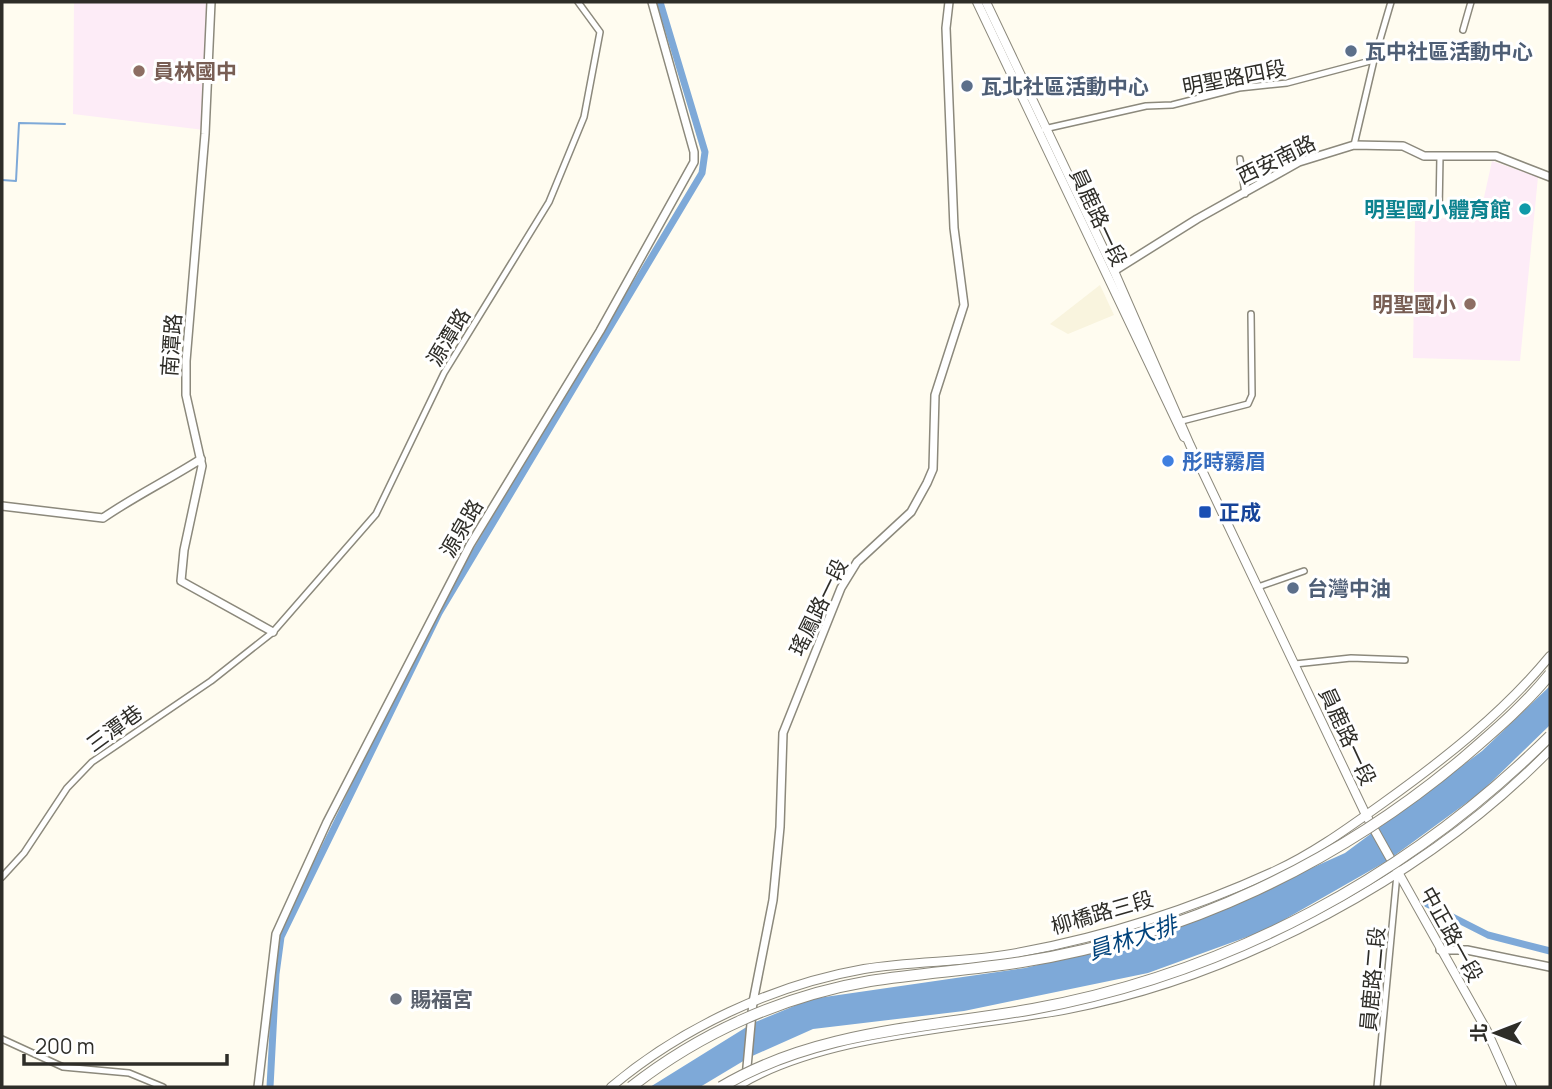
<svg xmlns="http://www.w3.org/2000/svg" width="1552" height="1089" font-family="Manrope,'Noto Sans TC',sans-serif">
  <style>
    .built { fill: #f9f4de }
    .education { fill: #fdecf7 }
    .water { fill: #7ea9d8 }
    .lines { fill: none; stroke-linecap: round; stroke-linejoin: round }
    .stream { stroke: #7ea9d8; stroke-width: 2 }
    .canal { stroke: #7ea9d8; stroke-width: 7 }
    .minor-casing { stroke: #8c897c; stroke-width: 8 }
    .tertiary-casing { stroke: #8c897c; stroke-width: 10 }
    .secondary-casing { stroke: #8c897c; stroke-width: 10 }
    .minor { stroke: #fff; stroke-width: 5 }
    .tertiary { stroke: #fff; stroke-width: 7 }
    .secondary { stroke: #fff; stroke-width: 8 }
    .trunk-bridge-casing { stroke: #8c897c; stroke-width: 12; stroke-linecap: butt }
    .trunk-bridge { stroke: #fff; stroke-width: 10 }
    .service-dot { fill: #5c6f8a; stroke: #fff; stroke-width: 2.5 }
    .education-dot { fill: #8d6e63; stroke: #fff; stroke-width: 2.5 }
    .culture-dot { fill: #0f9aa8; stroke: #fff; stroke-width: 2.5 }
    .shop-dot { fill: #3f7fe0; stroke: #fff; stroke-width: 2.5 }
    .transit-dot { fill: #1a4fb4; stroke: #fff; stroke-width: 2.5 }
    .worship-dot { fill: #6b7280; stroke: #fff; stroke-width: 2.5 }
    .labels { text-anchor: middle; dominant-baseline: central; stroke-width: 6; stroke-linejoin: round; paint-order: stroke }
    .service-label { font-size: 21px; font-weight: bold; fill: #4e5e75; stroke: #fff; text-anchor: start }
    .education-label { font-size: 21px; font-weight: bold; fill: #785e54; stroke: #fff; text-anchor: start }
    .street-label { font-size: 21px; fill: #2e2d28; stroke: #fff }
    .culture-label { font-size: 21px; font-weight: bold; fill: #0d838f; stroke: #fff; text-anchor: end }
    .shop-label { font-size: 21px; font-weight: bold; fill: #366cbe; stroke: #fff; text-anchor: start }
    .transit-label { font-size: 21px; font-weight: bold; fill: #164399; stroke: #fff; text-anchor: start }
    .worship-label { font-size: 21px; font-weight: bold; fill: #5b616d; stroke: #fff; text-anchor: start }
    .water-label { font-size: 23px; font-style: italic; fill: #00427b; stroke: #fff }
  </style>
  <rect width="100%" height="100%" fill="#fffcf0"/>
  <path class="built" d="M1100,285L1114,315L1068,334L1050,324Z"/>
  <g class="education">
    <path d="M74,2H210L204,130L73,114Z"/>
    <path d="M1492,161L1538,177L1520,361L1413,358L1415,217L1479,220Z"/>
  </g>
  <path class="water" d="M1550,686V725L1480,793L1387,861L1266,930L1148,973L964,1011L813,1029L750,1057L700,1087H650L753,1023L811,999L1025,968L1163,935L1345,853L1482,751Z"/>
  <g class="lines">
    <path class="stream" d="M2,180L16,181L19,123L65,124"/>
    <g class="canal">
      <path d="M1427,904L1488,935L1550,951"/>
      <path d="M270,1087L276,974L281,937L439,613L702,173L705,152L660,2"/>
    </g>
    <defs>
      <g id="minor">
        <path d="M1463,30L1471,2"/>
        <path d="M1044,129L1146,106L1172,105L1239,88L1287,83L1374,60L1391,2"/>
        <path d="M1354,145L1374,60"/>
        <path d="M1240,159L1245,194"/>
        <path d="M1439,212L1440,156"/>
        <path d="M1182,421L1248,404L1252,395L1251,314"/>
        <path d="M1258,587L1304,571"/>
        <path d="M1295,664L1351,658L1405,660"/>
        <path d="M2,877L24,853L67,788L92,762L211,681L273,632L376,514L444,373L549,202L584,117L600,32L578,2"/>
        <path d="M2,1039L63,1067L129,1073L163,1087"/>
        <path d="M1377,1087L1397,874"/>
      </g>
      <g id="tertiary">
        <path d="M211,2L205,134L186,361V395L202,466L184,550L181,581L273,632"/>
        <path d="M1114,271L1197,219L1299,162L1354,145L1403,146L1424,156H1496L1550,177"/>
        <path d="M2,506L103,518C135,496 168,480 201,459"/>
        <path d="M1440,950H1467L1550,967"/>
        <path d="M746,1078L753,1002L773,900L780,827L783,733L841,588L857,562L911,512L927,483L933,469L935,395L964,305L954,228L946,28L949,2"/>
        <path d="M258,1087L276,934L327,822L470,545L600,331L694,162V152L652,2"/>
      </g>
      <g id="secondary">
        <path d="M977,2L1184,437"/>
        <path d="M986,2L1114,271L1190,445L1366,815L1487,1031L1512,1087"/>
        <path d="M611,1087C681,1028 773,985 864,969C916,960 970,963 1022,952C1108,936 1196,907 1275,871C1314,853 1348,828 1383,803C1443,760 1502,714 1550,656"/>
        <path d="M736,1087C821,1033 969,1028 1068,1009C1240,976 1428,875 1550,750"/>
      </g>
    </defs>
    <use href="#minor" class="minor-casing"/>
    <use href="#tertiary" class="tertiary-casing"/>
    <use href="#secondary" class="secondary-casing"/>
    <use href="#minor" class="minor"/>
    <use href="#tertiary" class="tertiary"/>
    <use href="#secondary" class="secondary"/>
    <defs>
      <g id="trunk-bridge">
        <path d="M631,1087C700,1033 782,996 870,981C920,973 971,970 1022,962C1185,936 1337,864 1463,758C1493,732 1525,705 1550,674"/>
        <path d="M721,1087C817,1030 926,1028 1033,1009C1230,973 1409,876 1550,736"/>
      </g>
    </defs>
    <use href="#trunk-bridge" class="trunk-bridge-casing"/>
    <use href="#trunk-bridge" class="trunk-bridge"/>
  </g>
  <g class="service-dot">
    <circle cx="1351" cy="51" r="7"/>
    <circle cx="967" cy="86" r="7"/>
    <circle cx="1293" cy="588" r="7"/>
  </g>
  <g class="education-dot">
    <circle cx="139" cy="71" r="7"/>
    <circle cx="1470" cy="304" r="7"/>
  </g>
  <circle class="culture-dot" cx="1525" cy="209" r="7"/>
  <circle class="shop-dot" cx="1168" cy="461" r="7"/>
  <rect class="transit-dot" x="1198" y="505" width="14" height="14" rx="3.5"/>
  <circle class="worship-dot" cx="396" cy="999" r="7"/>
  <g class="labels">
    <g class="service-label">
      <text x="1365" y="51">瓦中社區活動中心</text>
      <text x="981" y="86">瓦北社區活動中心</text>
      <text x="1307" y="588">台灣中油</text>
    </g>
    <g class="education-label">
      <text x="153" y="71">員林國中</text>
      <text x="1456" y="304" text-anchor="end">明聖國小</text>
    </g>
    <g class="street-label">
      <text transform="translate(1234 77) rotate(-11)">明聖路四段</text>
      <text transform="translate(1276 159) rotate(-26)">西安南路</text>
      <text transform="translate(1099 217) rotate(65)">員鹿路一段</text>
      <text transform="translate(448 337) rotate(-59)">源潭路</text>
      <text transform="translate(171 345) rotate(-86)">南潭路</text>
      <text transform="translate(461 528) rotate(-60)">源泉路</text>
      <text transform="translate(818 607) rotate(-64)">瑤鳳路一段</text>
      <text transform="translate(114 728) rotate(-36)">三潭巷</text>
      <text transform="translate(1348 736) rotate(65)">員鹿路一段</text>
      <text transform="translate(1102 912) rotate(-16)">柳橋路三段</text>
      <text transform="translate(1452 934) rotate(61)">中正路一段</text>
      <text transform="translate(1372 979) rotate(-85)">員鹿路二段</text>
    </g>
    <g class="culture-label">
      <text x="1511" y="209">明聖國小體育館</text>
    </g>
    <g class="shop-label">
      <text x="1182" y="461">彤時霧眉</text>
    </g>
    <g class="transit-label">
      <text x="1219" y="512">正成</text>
    </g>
    <g class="worship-label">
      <text x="410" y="999">賜福宮</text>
    </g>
    <g class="water-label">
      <text transform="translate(1132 937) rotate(-18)">員林大排</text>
    </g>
  </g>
  <rect width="1552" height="1089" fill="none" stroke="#2e2d28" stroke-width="7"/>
  <g transform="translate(1496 1033) rotate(270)" stroke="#ffffff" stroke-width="5" paint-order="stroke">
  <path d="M0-5L12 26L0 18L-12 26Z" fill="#2e2d28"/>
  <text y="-10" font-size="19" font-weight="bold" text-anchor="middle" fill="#2e2d28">北</text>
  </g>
  <path d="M24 1054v10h203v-10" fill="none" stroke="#2e2d28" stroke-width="3.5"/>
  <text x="35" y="1054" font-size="21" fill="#2e2d28" stroke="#ffffff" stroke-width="5" paint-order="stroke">200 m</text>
</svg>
